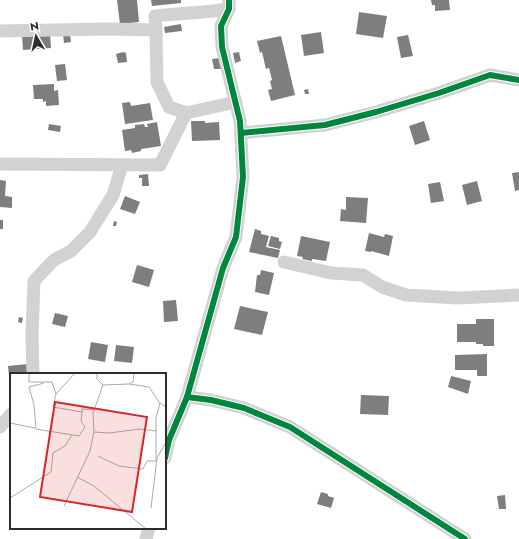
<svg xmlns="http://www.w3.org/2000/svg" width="519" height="539" font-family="Jost,sans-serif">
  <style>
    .building { fill: #7e7e7e }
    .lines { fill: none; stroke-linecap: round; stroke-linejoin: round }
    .street { stroke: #d2d2d2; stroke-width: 13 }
    .cycleway-casing { stroke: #fff; stroke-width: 8 }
    .cycleway { stroke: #00873e; stroke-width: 6 }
    .inset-road { fill: none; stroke: #ababab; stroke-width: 1 }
    .view { fill: #d62828; fill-opacity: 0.15; stroke: #d62828; stroke-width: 2 }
    .inset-edge { fill: none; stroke: #2d2d2d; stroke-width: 2 }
  </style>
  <rect width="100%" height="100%" fill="#fff"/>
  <g class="building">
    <path d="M117,0H137L139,22L120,24Z"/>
    <path d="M151,0H181V3L152,6Z"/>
    <path d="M431,0H449L450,10L435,11V5H432Z"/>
    <path d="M359,12L387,16L383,38L356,34Z"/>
    <path d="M181,24L182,31L165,33L164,27Z"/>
    <path d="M321,32L324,53L304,56L301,35Z"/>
    <path d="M70,33L71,42L64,43L63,34Z"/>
    <path d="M50,34L51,48L23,50L22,36Z"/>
    <path d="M408,35L413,56L401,58L397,37Z"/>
    <path d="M281,36L295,95L271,101L268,90L272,89L270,81L272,80L269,68L266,69L262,52L260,53L257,41Z"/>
    <path d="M123,52L126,53L127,62L118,63L116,54Z"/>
    <path d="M239,52L241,61L235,63L233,53Z"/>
    <path d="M220,58L222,69H214L212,59Z"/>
    <path d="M65,64L67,80L57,81L55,65Z"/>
    <path d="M54,84V91L58,90L59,105L46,106V101L43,102V99H34L33,85Z"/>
    <path d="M308,89L309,94H305L304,90Z"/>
    <path d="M130,102L131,106L150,103L153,120L125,124L122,103Z"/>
    <path d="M191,121H205V123L219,122L220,140L192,141Z"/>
    <path d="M424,121L430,140L415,145L409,126Z"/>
    <path d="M157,122L161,146L141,149V151L132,153L131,150L125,151L122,130L135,128V125L144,124L145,127H148L147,124Z"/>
    <path d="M49,124L61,126L60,132L48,130Z"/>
    <path d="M519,172V190L515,191L512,173Z"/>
    <path d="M148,174L149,186H142V178H139V175Z"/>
    <path d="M0,180L6,181L5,196L12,197V208L0,207Z"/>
    <path d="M477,181L482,201L467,205L462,185Z"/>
    <path d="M440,182L444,201L431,203L428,184Z"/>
    <path d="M125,196L140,202L135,214L120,209Z"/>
    <path d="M346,197L368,198L366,223L340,221L341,209L346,210Z"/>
    <rect x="0" y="220" width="3" height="9"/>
    <path d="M114,221L117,222L116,226H113Z"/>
    <path d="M255,229L261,231V234L269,236L266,247L280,250L278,258L249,252Z"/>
    <path d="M369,233L384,237L385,234L393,236L389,256L371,251V252L365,251Z"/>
    <path d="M271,236L279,238V241L282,242L280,249L268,246Z"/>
    <path d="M301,236L330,242L326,261L312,259V261L302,259L303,257L297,256Z"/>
    <path d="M137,265L154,270L149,287L132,282Z"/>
    <path d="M261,270L274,273L269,295L255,292L257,275H260Z"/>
    <path d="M176,300L178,321L164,322L163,301Z"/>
    <path d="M240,306L268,312L262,335L234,329Z"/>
    <path d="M55,313L68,316L65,327L52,324Z"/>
    <path d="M19,317L23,318L22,323L18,322Z"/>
    <path d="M476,319H494V346H483V344H476V342H457V324H476Z"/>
    <path d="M91,342L108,345L105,362L88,359Z"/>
    <path d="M116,345L134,347L132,363L114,361Z"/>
    <path d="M487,354V376H477V370H455V355Z"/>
    <path d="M28,364L29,374H11L10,385L8,366Z"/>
    <path d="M451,376L471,381L468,394L448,387Z"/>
    <path d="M361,395L389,396L388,415L360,414Z"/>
    <path d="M321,492L328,494V496L334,498L331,508L317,504Z"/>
    <path d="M505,495L506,509H499L497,496Z"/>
  </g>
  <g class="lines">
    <g class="street">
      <path d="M156,30L157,82L169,107L186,113L236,102"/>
      <path d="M0,31L109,29L156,30L155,16C180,13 204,13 229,9"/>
      <path d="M241,133L325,125L376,112L439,93L490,75L519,80"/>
      <path d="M0,164L160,165L186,113"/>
      <path d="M284,262L331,273L363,275L382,287L406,295L458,298L519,295"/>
      <path d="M33,374L32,335L34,281L54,260L71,251L90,232L113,195L122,165"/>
      <path d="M187,397L211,400L244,408L290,427L465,539"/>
      <path d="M0,427L11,414"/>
      <path d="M165,458L169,440L187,397L223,268L236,237L243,177L240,121L222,47L221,26L229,9V0"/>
      <path d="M146,539L149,528"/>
    </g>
    <defs>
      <g id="cycleway">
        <path d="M241,133L325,125L376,112L439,93L490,75L519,80"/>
        <path d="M187,397L211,400L244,408L290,427L465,539"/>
        <path d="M165,458L169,440L187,397L223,268L236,237L243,177L240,121L222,47L221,26L229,9V0"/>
      </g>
    </defs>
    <use href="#cycleway" class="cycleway-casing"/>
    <use href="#cycleway" class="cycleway"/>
  </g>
  <g transform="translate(10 373)">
    <rect width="156" height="156" fill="#fff"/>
    <path class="inset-road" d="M19,0V9H42L46,21L65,0M87,0V6L93,12M34,10L19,14L24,32L26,56L69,63L75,54M119,11L139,14L149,29L156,34M46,21L43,34L72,39V36L85,37M72,39L71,48L75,54M0,50L25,55M84,59L99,60L130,56L146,58M88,83L109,93L133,96L137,88H146V45L150,30M67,104L84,113L136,156M0,125L41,99L43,80L55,73L62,62M54,133L80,78L84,59L83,40L93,12L119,11L123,9L124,0M141,135L147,85L156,69"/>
    <path class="view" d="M45,29L137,44L122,139L30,124Z"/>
    <rect width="156" height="156" class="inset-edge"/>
  </g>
  <g transform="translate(36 36) rotate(351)" stroke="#ffffff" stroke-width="3" paint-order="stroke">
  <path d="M0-3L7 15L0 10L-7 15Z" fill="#2d2d2d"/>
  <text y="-6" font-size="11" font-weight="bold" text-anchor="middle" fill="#2d2d2d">N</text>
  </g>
</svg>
